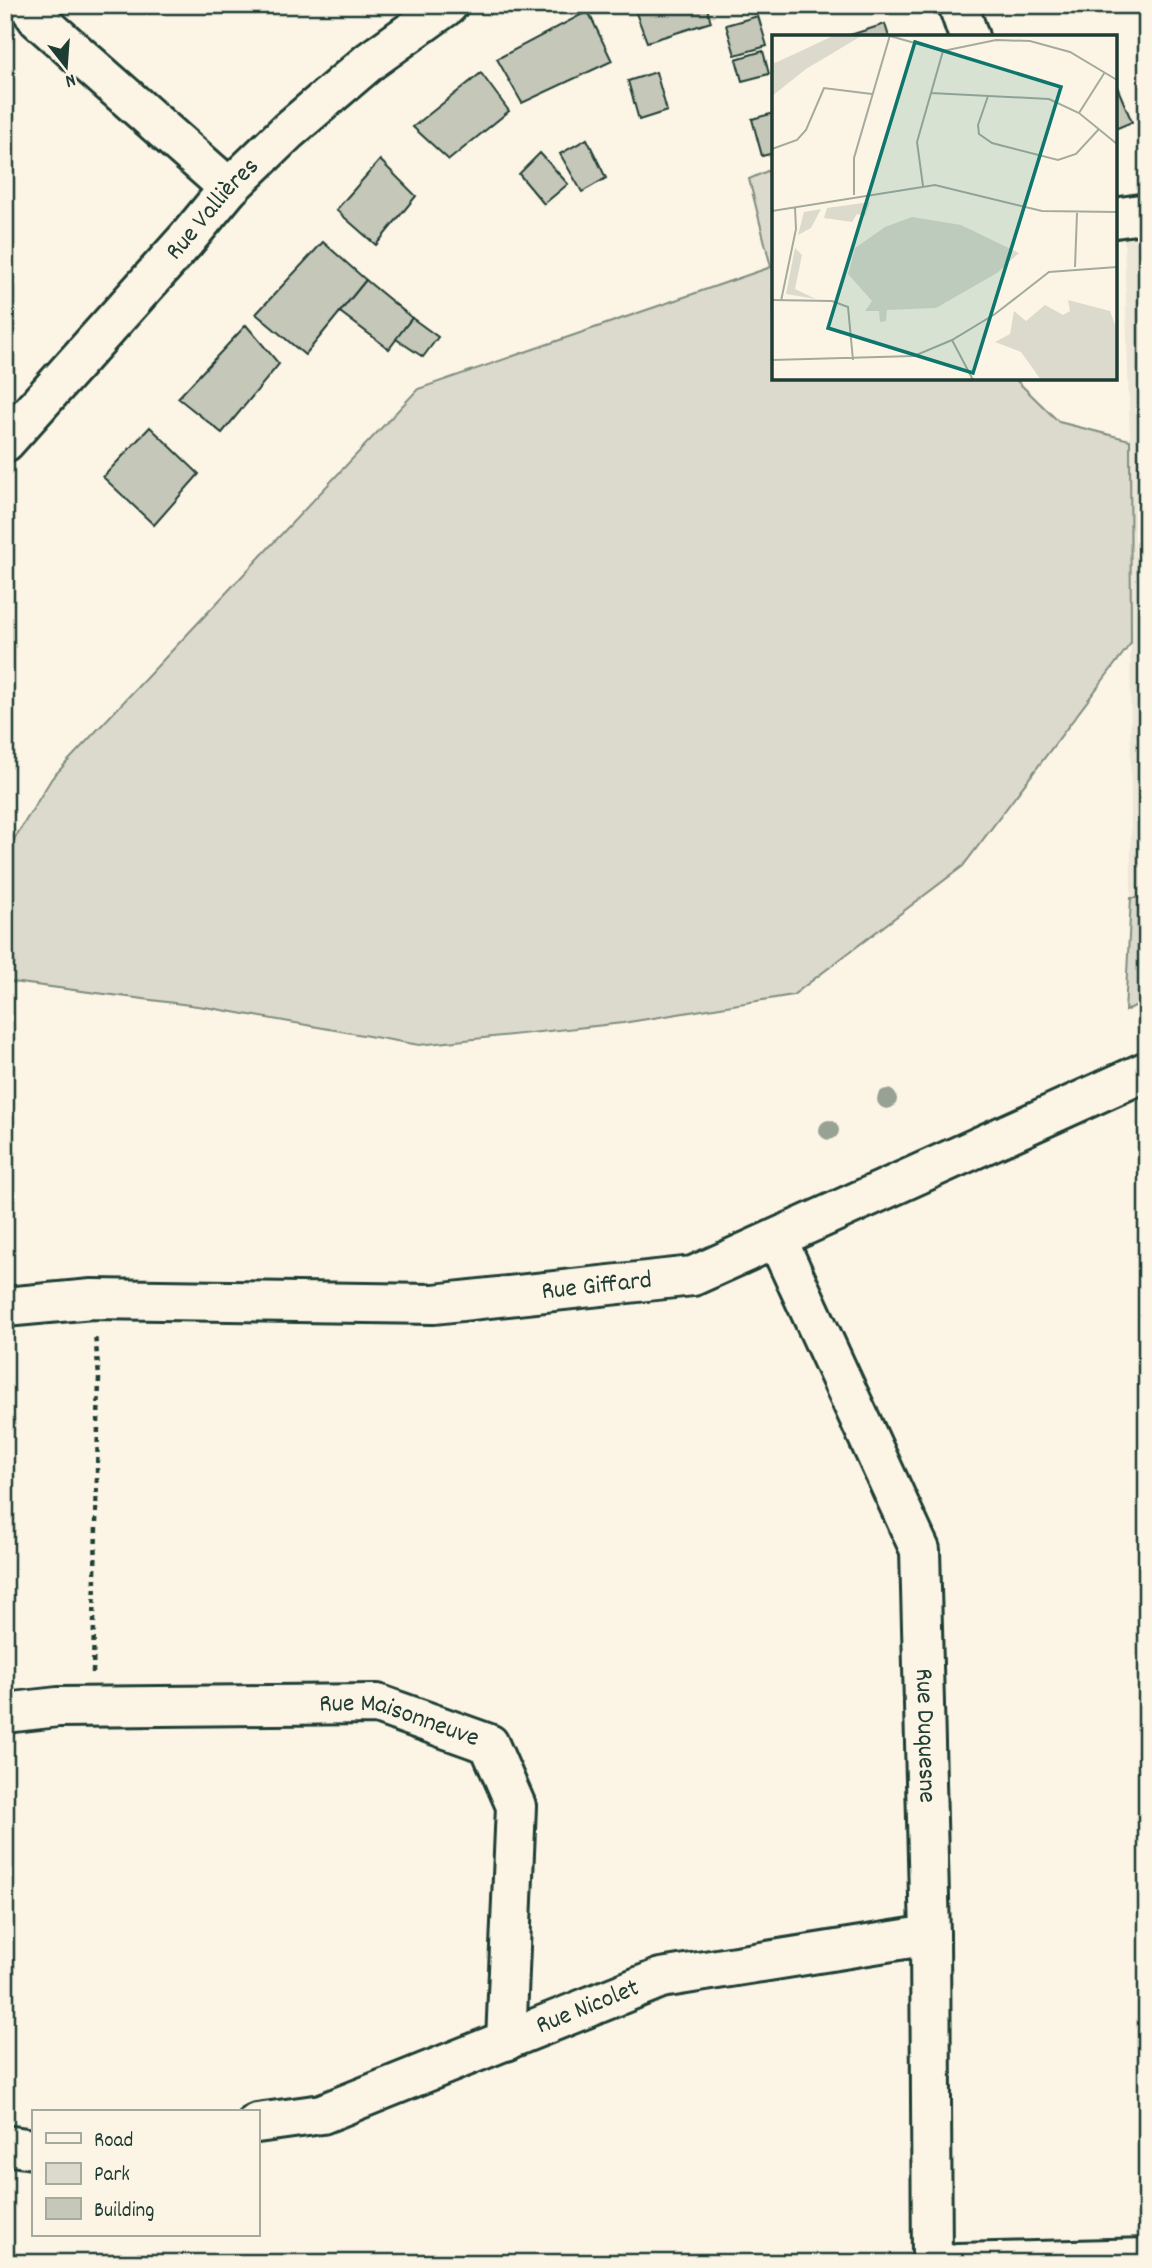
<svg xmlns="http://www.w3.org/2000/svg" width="1152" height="2268" font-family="Dekko,sans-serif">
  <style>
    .built { fill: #ece7d8 }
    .green { fill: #dcdacc; stroke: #7e8c80; stroke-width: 2 }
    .building { fill: #c5c7b9; stroke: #1f3d34; stroke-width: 2 }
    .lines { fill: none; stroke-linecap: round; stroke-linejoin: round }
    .minor-casing { stroke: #1f3d34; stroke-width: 44 }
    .path { stroke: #1f3d34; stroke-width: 4.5; stroke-dasharray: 5 5; stroke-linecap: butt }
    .minor { stroke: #fcf5e5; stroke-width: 38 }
    .tree { fill: #97a194 }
    .labels { text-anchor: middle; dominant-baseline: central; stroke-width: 6; stroke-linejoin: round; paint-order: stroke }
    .street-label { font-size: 26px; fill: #1f3d34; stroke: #fcf5e5 }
    .inset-road { fill: none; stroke: #a4ab9e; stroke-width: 2 }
    .view { fill: #0f766e; fill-opacity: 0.15; stroke: #0f766e; stroke-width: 3.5 }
    .inset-edge { fill: none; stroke: #1f3d34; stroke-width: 3.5 }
  </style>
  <rect width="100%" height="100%" fill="#fcf5e5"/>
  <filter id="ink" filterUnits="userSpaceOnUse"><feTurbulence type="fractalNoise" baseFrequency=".0143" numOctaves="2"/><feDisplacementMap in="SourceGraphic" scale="14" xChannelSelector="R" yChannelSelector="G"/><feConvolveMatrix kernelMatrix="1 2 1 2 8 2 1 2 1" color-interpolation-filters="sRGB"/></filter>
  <g filter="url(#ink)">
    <path class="built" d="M1147,232V1001L1125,1011L1131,898L1130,440L1124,237Z"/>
    <g class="green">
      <path d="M774,168V378H1014L1059,422L1130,440L1131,643L963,866L793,995L623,1023L419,1045L205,1007L5,981V854L52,778L418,389L771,267L749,179Z"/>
      <path d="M1131,898H1147V1000L1125,1011Z"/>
    </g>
    <g class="building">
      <path d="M633,5H706L711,22L647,42Z"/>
      <path d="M588,11L612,61L522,103L497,59Z"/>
      <path d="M758,16L767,46L735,55L726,25Z"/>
      <path d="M885,24L889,37H844Z"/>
      <path d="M763,51L769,74L742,81L736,59Z"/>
      <path d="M656,72L667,111L639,120L628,81Z"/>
      <path d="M481,73L509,111L449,160L413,127Z"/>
      <path d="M1115,82L1132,122L1115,129Z"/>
      <path d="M774,113V153L762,156L752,119Z"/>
      <path d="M587,139L606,178L582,192L560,154Z"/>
      <path d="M540,153L568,184L544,204L519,174Z"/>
      <path d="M380,160L416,196L376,245L336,210Z"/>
      <path d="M323,242L366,280L305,355L256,314Z"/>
      <path d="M366,280L412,318L389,349L340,312Z"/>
      <path d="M412,318L438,337L423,357L396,339Z"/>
      <path d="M246,325L279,364L222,433L178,398Z"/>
      <path d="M150,427L199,474L154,525L103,477Z"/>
    </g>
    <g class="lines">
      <defs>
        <g id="minor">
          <path d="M28,5L38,19L229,188"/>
          <path d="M958,5L969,37"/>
          <path d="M1115,218L1147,213"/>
          <path id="s1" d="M5,442L186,240L229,188L288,131L370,61L448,5"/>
          <path id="s2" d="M777,1239L920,1550L930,1935L932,2263"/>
          <path id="s3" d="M5,1307L92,1299L434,1304L693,1276L1147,1071"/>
          <path id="s4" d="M5,1713L58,1707L377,1704L489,1744L516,1806L506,2041"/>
          <path id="s5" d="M257,2123L322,2114L661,1978L930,1935"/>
          <path d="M5,2145L33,2149"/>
          <path d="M957,2263L1147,2258"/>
        </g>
      </defs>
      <use href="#minor" class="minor-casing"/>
      <path class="path" d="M93,1673L99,1376L95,1335"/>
      <use href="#minor" class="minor"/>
    </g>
    <g class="tree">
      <circle cx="887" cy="1099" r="10"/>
      <circle cx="829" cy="1130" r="10"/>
    </g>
  </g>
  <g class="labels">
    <g class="street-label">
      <text stroke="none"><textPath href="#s1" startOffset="312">Rue Vallières</textPath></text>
      <text stroke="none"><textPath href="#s3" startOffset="593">Rue Giffard</textPath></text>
      <text stroke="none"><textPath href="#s4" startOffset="397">Rue Maisonneuve</textPath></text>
      <text stroke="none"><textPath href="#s2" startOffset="528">Rue Duquesne</textPath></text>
      <text stroke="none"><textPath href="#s5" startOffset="352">Rue Nicolet</textPath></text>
    </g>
  </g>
  <g transform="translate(772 35)">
    <rect width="345" height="345" fill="#fcf5e5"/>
    <path d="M63,0H91L34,34L0,61V24L3,28ZM98,167L93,181L85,179L80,187L52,183L55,173ZM49,174L39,193L26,200L32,177ZM140,182L189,190L247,218L225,238L164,273L115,275L114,286L108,287L107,276H93L100,266L76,239L83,213L113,192ZM23,213L30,220L23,254L44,264L14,259ZM296,265L338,276L345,295V345H269L249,317L223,307L238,299L242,276L254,286L273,270L291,280L298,276Z" fill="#dcdacc"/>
    <path class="inset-road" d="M118,1L171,16L224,5L258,6L298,17L345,45M159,58L277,64L307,78L345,109M216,61L206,90L207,99L220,108L286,125L304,119L327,94M307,78L333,37M0,114L25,105L34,95L52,53L100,59M151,151L145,107L171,16M82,160V123L118,0M0,176L163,150L270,176L345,177M303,232L305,178M0,265L60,266L76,272L81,325M9,266L24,194L23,172M180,305L201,345M0,325L142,321L180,305L223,279L277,237L345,232"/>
    <path class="view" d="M143,7L289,52L201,338L56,293Z"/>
    <rect width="345" height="345" class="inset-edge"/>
  </g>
  <rect width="1152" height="2268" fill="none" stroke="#fcf5e5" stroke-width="28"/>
  <rect x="14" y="14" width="1124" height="2240" fill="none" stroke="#1f3d34" stroke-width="2.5" filter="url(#ink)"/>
  <rect x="32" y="2110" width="228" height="126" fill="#fcf5e5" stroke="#a4ab9e" stroke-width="2"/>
  <rect x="46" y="2133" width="35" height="10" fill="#fcf5e5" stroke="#a4ab9e" stroke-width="2"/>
  <text x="94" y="2146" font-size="21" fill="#1f3d34">Road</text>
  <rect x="46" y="2163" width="35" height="21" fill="#dcdacc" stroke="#a4ab9e" stroke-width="2"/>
  <text x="94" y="2180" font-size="21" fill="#1f3d34">Park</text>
  <rect x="46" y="2198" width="35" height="21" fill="#c5c7b9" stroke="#a4ab9e" stroke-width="2"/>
  <text x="94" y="2216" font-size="21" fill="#1f3d34">Building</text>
  <g transform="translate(66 66) rotate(163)" stroke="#fcf5e5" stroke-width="5" paint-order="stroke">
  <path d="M0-5L12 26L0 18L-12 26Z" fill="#1f3d34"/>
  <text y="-10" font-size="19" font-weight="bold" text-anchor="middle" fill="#1f3d34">N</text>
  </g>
</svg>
